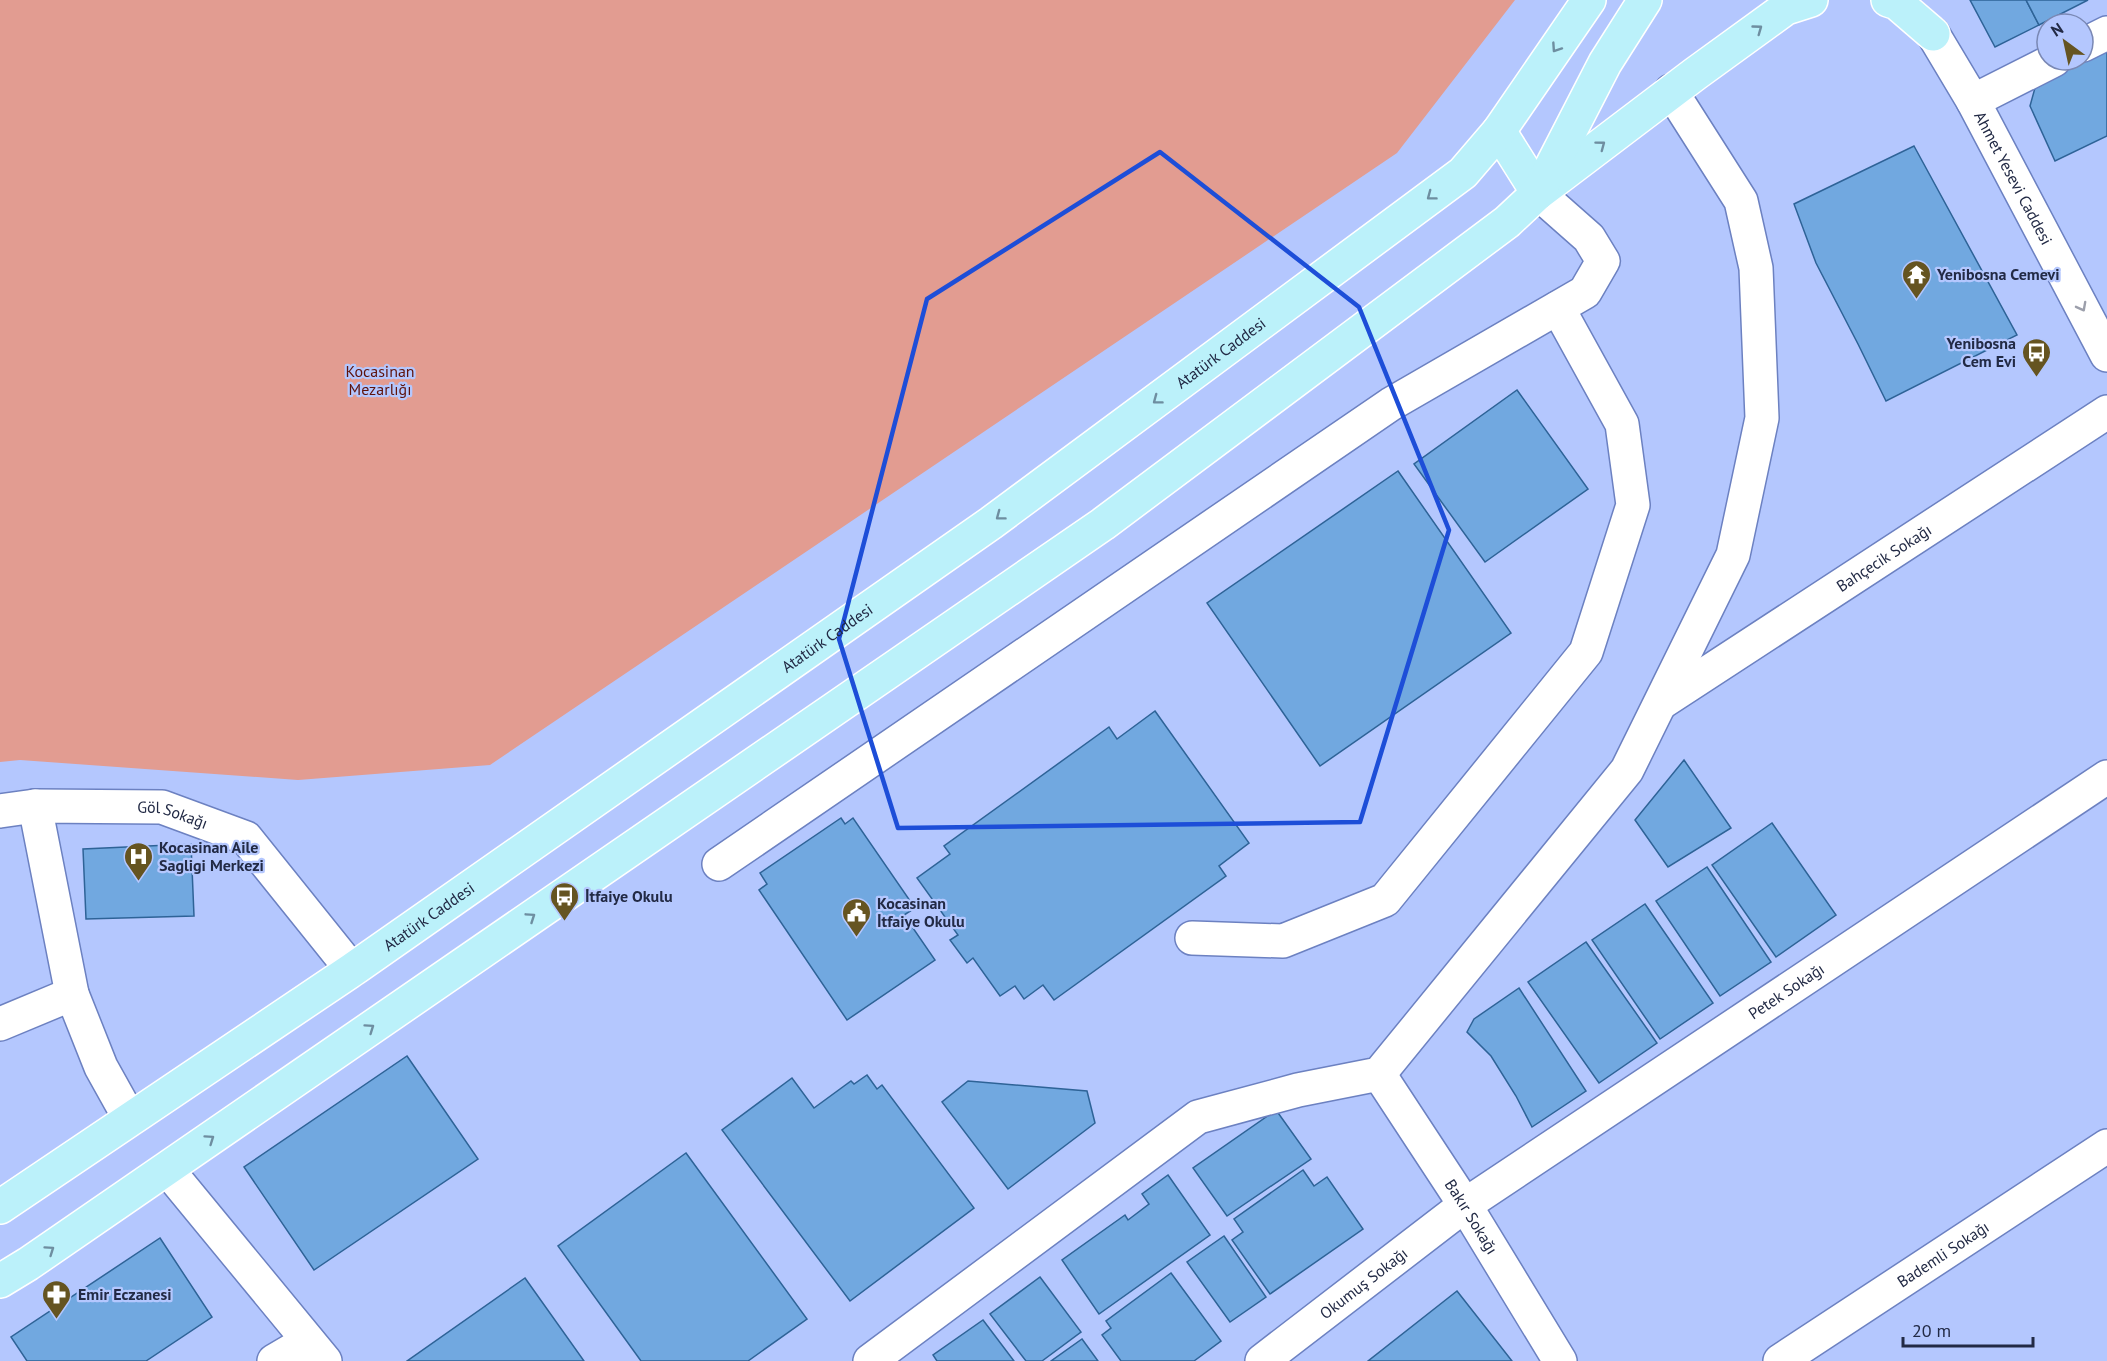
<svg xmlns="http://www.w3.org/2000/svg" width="2107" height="1361" font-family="'PT Sans',sans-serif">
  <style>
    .green { fill: #e29c91 }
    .building { fill: #71a8e0; stroke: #2e6397; stroke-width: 1.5 }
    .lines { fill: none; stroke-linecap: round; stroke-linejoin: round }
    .minor-casing { stroke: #6c81c1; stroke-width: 36 }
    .major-casing { stroke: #fff; stroke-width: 36 }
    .minor { stroke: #fff; stroke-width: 33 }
    .major { stroke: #bbf1fa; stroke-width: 33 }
    .oneway { stroke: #6e8ea0 }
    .oneway2 { stroke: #9c9fab }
    .marked { fill: none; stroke: #1d4ed8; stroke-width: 4.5; stroke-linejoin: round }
    .labels { text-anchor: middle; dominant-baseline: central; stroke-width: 4.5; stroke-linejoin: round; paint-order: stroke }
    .street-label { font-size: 16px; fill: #222a45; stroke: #b4c7fe }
    .poi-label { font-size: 16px; font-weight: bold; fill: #222a45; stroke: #b4c7fe; text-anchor: start }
    .park-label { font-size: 16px; fill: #5e120b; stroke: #b4c7fe }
  </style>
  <rect width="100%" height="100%" fill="#b4c7fe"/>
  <path class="green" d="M0,0H1515L1397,153L490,765L298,780L20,760L0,762Z"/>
  <g class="building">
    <path d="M1970,0H2026L2039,25L1995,47Z"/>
    <path d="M2026,0H2088L2039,25Z"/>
    <path d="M2107,45V136L2055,161L2030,106L2038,77L2075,60H2083Z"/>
    <path d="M1914,146L2017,335L1886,401L1858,344L1816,263L1794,204Z"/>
    <path d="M1517,390L1588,489L1485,562L1414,464Z"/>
    <path d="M1398,471L1511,633L1320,766L1207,603Z"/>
    <path d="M1155,711L1249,843L1219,866L1226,876L1054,1000L1043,985L1024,999L1015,986L1000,996L973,958L967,963L950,940L958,935L917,878L950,854L944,846L1109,727L1117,739Z"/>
    <path d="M1684,760L1731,828L1668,867L1635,820Z"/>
    <path d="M841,818L845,824L853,818L915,908L904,915L935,960L847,1020L759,890L767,884L760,873Z"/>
    <path d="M1772,823L1836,915L1776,957L1712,865Z"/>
    <path d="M191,844L194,916L86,919L83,849Z"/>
    <path d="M1707,867L1771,962L1720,996L1656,901Z"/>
    <path d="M1645,904L1713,1003L1660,1039L1592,940Z"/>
    <path d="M1586,942L1657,1043L1599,1083L1528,982Z"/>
    <path d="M1519,988L1586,1091L1532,1127L1516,1096L1491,1056L1467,1032L1474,1019Z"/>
    <path d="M407,1056L478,1159L314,1270L244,1167Z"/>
    <path d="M867,1075L877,1089L882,1085L974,1208L850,1301L722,1130L792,1078L814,1108L851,1081L854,1084Z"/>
    <path d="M968,1081L1087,1091L1095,1123L1008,1189L942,1102Z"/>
    <path d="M1276,1110L1311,1159L1227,1216L1193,1168Z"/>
    <path d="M686,1153L807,1319L748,1361H641L558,1246Z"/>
    <path d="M1303,1170L1314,1186L1327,1177L1363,1229L1270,1294L1232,1240L1243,1232L1234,1219Z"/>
    <path d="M1168,1175L1210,1235L1099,1314L1062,1260L1125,1215L1128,1220L1149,1204L1142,1194Z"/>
    <path d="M1224,1236L1266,1297L1230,1322L1187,1262Z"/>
    <path d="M160,1238L212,1317L146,1361H27L11,1337Z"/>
    <path d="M1171,1273L1221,1341L1194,1361H1121L1102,1335L1111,1328L1106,1321Z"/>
    <path d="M1040,1277L1081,1332L1042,1361H1026L990,1314Z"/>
    <path d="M525,1278L584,1361H407Z"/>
    <path d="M1457,1291L1512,1361H1368Z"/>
    <path d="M983,1320L1014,1361H937L933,1355Z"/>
    <path d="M1082,1339L1098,1361H1051Z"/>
  </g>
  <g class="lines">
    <defs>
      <g id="minor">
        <path id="s1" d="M1933,34L1973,101L2107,355"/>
        <path d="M2083,45L2107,33"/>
        <path d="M1973,101L2054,60"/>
        <path id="s2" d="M1661,703L2107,412"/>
        <path id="s3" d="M0,811L35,806L162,807L246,838L352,970"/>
        <path d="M719,864L1391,404L1585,292L1603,261L1589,238L1538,193"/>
        <path d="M1192,938L1283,941L1385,900L1586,652L1633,505L1622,424L1558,308"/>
        <path d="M72,994L101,1067L130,1119"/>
        <path d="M0,1024L72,994L35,806"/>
        <path id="s4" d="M1379,1074L1465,1205L1560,1361"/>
        <path d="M167,1169L325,1361"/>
        <path d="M274,1361L308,1341"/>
        <path d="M870,1361L1198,1117L1298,1090L1379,1074L1627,770L1733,555L1762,418L1756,268L1741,201L1671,91"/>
        <path id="s5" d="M1262,1361L1465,1205L2107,777"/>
        <path id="s6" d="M1780,1361L2107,1146"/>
      </g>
      <g id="major">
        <path d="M1888,0L1897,3L1933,34"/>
        <path d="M1499,131L1538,193L1695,74L1786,8L1811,0"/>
        <path id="s7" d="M0,1207L352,970L991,523L1463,173L1499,131L1589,0"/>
        <path d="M0,1281L28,1264L1103,524L1507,222L1538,193L1605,63L1645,0"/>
      </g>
    </defs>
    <use href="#minor" class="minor-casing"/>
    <use href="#major" class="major-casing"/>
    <use href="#minor" class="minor"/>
    <use href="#major" class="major"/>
  </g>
  <defs><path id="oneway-chevron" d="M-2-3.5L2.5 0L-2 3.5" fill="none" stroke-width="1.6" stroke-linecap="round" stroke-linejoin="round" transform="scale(1.5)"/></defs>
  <g class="oneway">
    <use href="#oneway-chevron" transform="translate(1758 29) rotate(-36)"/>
    <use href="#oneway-chevron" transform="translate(1556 48) rotate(124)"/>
    <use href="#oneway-chevron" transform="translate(1601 145) rotate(-37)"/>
    <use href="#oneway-chevron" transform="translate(1431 196) rotate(143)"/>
    <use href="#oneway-chevron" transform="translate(1157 400) rotate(143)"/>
    <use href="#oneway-chevron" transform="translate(1000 516) rotate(143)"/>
    <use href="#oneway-chevron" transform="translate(531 917) rotate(-34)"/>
    <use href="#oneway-chevron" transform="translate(370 1028) rotate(-35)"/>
    <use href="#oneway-chevron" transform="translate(210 1139) rotate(-35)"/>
    <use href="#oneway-chevron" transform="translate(50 1250) rotate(-35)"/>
  </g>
  <use class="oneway2" href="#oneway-chevron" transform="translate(2082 307) rotate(62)"/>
  <path class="marked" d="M1160,152L1359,307L1449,530L1360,822L898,828L839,639L927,299Z"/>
  <defs>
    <symbol id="temple-pin" viewBox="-11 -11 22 30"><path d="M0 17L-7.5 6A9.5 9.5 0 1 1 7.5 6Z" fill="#655421" stroke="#b4c7fe"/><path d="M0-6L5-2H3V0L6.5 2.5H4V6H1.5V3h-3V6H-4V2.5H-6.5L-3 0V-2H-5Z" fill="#fff"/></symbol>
    <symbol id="bus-pin" viewBox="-11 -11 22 30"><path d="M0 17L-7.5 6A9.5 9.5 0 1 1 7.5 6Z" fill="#655421" stroke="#b4c7fe"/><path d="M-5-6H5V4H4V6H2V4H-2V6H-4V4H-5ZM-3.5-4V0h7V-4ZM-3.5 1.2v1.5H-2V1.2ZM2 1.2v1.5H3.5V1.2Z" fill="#fff"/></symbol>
    <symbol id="hospital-pin" viewBox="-11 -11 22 30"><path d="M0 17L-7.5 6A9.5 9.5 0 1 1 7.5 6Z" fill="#655421" stroke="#b4c7fe"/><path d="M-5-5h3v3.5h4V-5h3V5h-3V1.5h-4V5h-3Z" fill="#fff"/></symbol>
    <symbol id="civic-pin" viewBox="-11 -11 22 30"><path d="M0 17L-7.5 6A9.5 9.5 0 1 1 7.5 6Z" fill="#655421" stroke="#b4c7fe"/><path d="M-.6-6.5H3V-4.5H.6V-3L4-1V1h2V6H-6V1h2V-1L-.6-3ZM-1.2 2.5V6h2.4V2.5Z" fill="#fff"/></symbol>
    <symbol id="pharmacy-pin" viewBox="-11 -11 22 30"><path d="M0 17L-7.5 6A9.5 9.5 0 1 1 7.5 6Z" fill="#655421" stroke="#b4c7fe"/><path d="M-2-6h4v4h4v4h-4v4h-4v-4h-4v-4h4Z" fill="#fff"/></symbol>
  </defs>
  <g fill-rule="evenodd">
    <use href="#temple-pin" x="1900" y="258" width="33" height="45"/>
    <use href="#bus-pin" x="2020" y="336" width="33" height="45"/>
    <use href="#hospital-pin" x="122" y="840" width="33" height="45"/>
    <use href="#bus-pin" x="548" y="880" width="33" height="45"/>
    <use href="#civic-pin" x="840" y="896" width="33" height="45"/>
    <use href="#pharmacy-pin" x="40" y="1278" width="33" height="45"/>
  </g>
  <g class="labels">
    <g class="street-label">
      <text stroke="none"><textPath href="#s1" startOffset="165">Ahmet Yesevi Caddesi</textPath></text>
      <text stroke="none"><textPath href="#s7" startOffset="1490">Atatürk Caddesi</textPath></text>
      <text stroke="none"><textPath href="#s2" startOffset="266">Bahçecik Sokağı</textPath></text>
      <text stroke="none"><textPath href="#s7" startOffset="1004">Atatürk Caddesi</textPath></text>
      <text stroke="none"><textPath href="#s3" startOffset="174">Göl Sokağı</textPath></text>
      <text stroke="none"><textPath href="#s7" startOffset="518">Atatürk Caddesi</textPath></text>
      <text stroke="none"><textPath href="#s5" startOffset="642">Petek Sokağı</textPath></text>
      <text stroke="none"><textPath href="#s4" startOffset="170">Bakır Sokağı</textPath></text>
      <text stroke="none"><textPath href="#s6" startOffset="195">Bademli Sokağı</textPath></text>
      <text stroke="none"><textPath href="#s5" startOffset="128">Okumuş Sokağı</textPath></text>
    </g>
    <g class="poi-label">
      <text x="1937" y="274">Yenibosna Cemevi</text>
      <text x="2016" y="343" text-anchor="end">Yenibosna<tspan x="2016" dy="18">Cem Evi</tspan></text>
      <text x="159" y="847">Kocasinan Aile<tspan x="159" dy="18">Sagligi Merkezi</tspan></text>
      <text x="585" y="896">İtfaiye Okulu</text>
      <text x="877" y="903">Kocasinan<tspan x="877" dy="18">İtfaiye Okulu</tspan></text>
      <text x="78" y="1294">Emir Eczanesi</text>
    </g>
    <g class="park-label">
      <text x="380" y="371">Kocasinan<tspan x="380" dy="18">Mezarlığı</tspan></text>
    </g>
  </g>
  <g transform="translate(2065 42) rotate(327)"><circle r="28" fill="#b4c7fe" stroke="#7a88b4" stroke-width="1.5"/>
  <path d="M0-4.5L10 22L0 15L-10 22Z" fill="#655421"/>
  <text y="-9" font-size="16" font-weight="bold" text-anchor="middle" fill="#222a45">N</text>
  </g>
  <path d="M1903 1337v9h130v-9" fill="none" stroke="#222a45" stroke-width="3"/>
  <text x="1912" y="1337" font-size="18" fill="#222a45" stroke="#b4c7fe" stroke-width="4.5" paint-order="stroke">20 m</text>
</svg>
